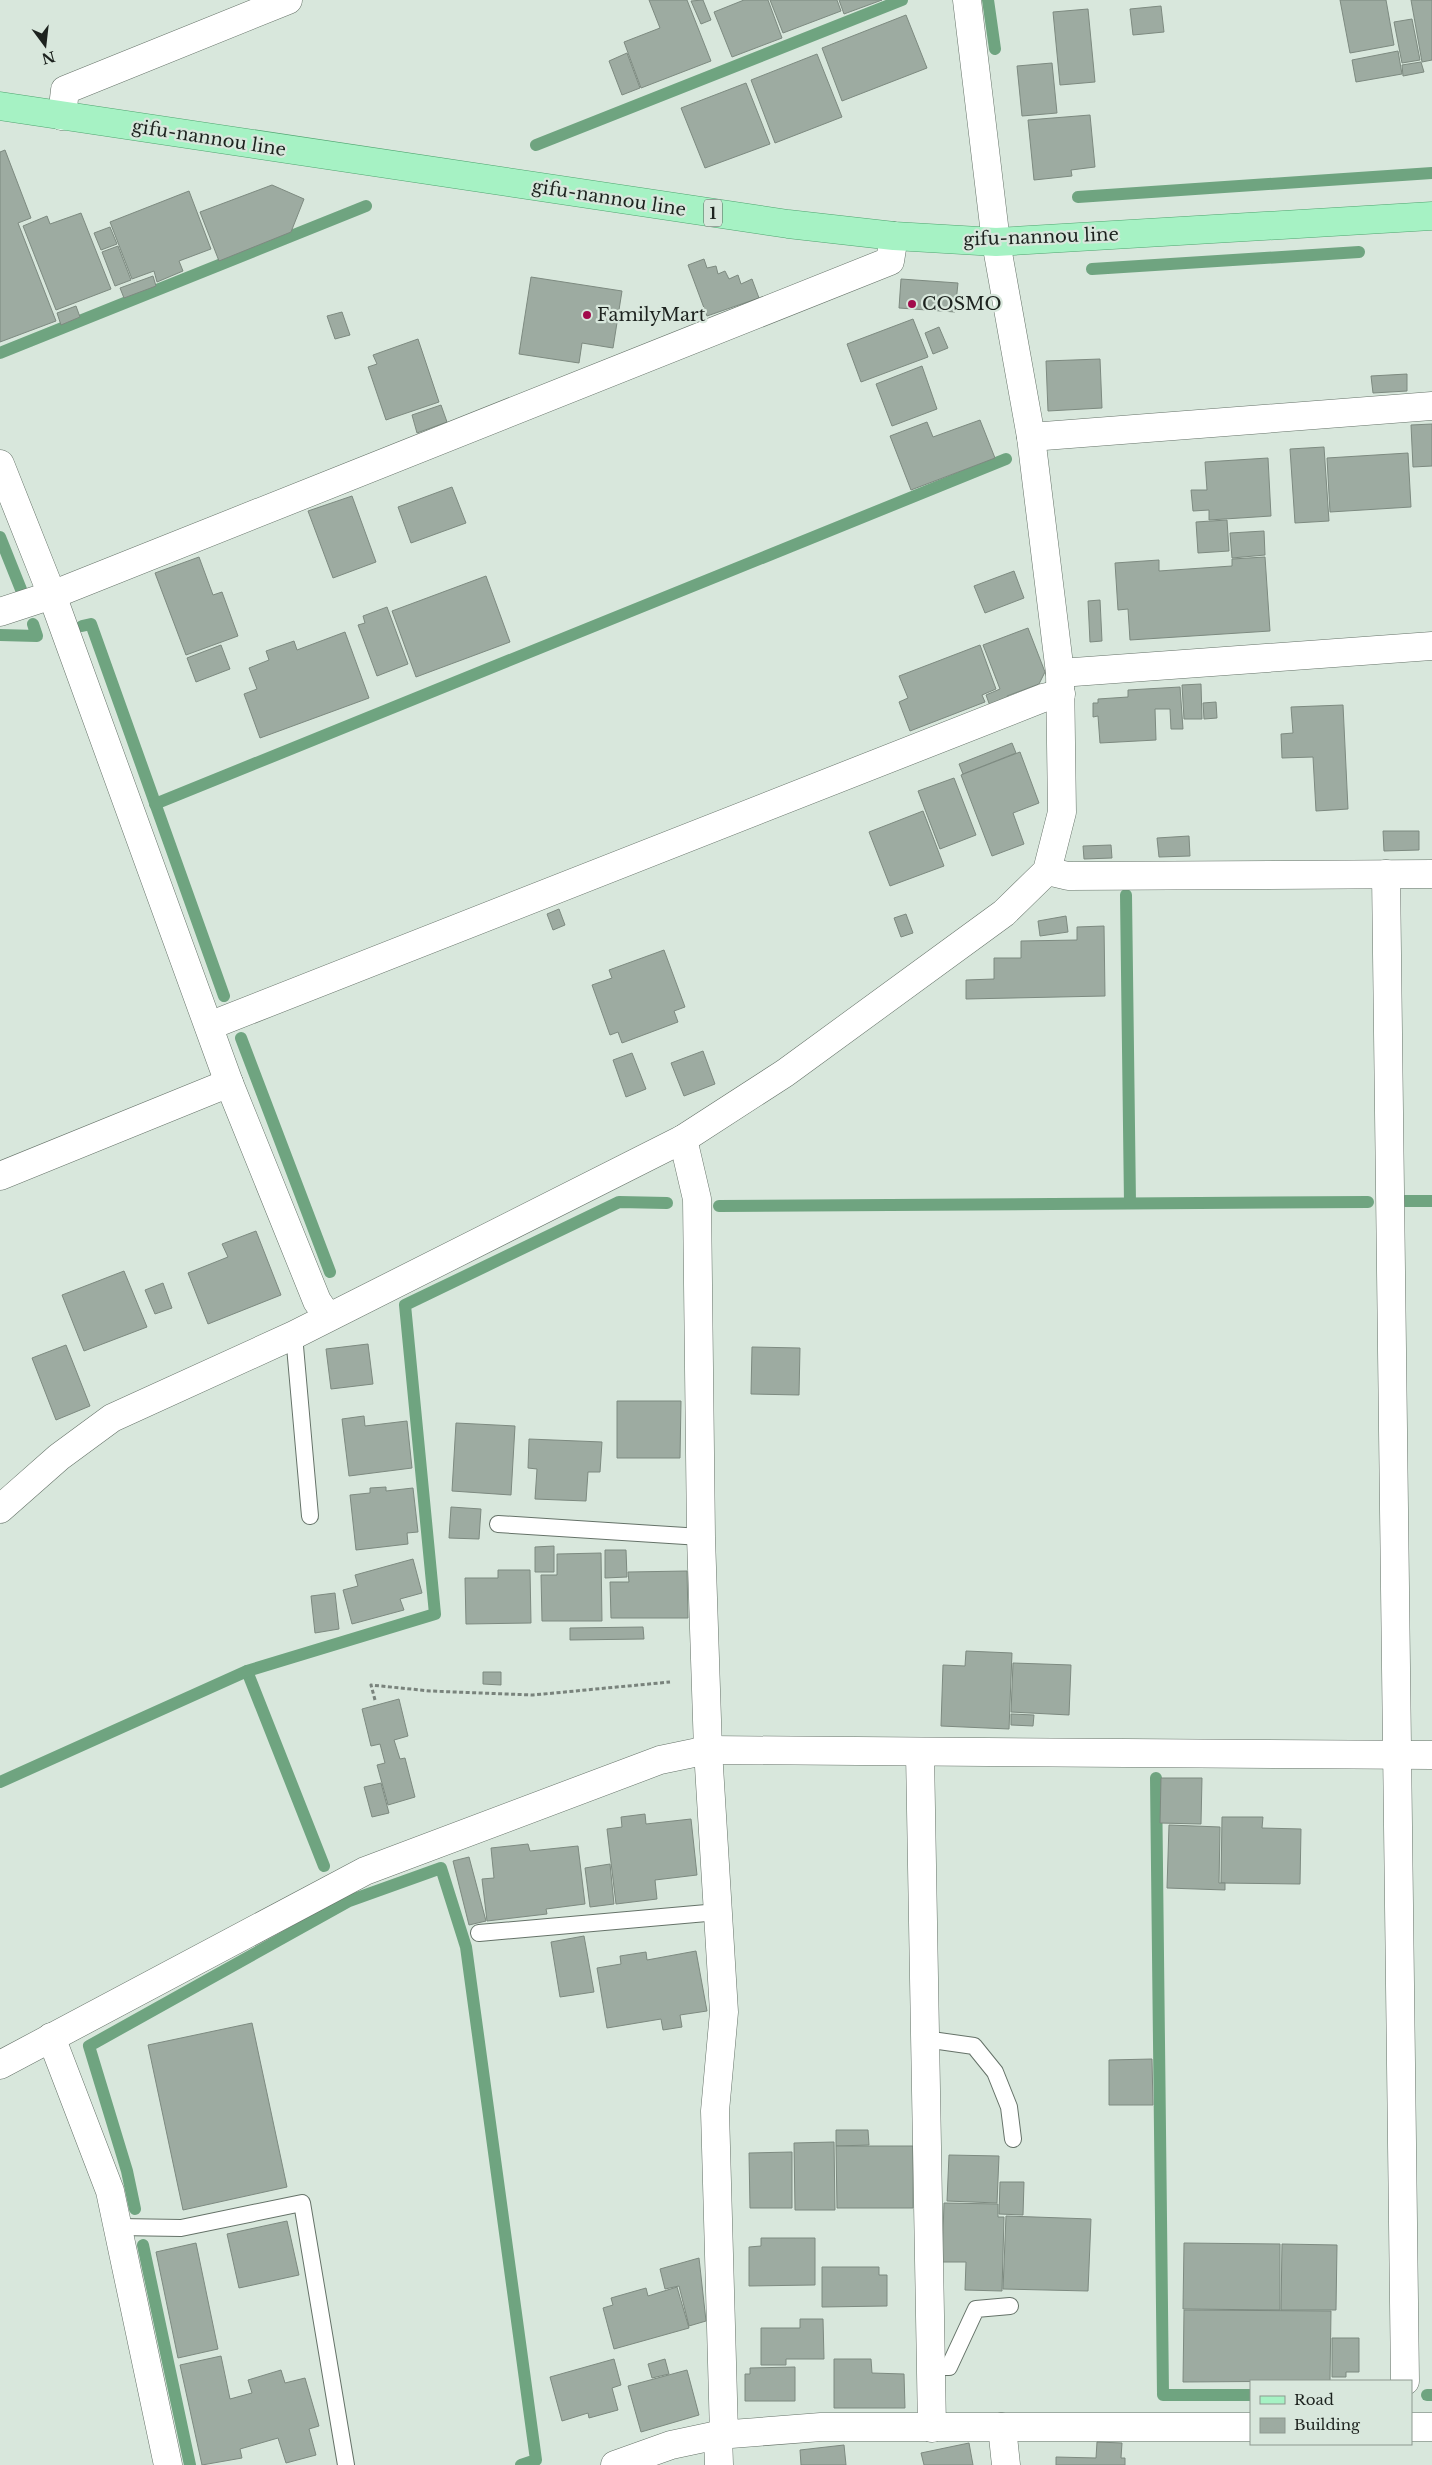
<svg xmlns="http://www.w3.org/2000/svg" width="1432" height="2465" font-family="'Libre Baskerville',serif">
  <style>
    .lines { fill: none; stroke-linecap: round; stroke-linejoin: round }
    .stream { stroke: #6fa480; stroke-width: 12 }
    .building { fill: #9daba1; stroke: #7d8a80 }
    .lane-casing { stroke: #657268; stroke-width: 18 }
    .street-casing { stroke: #657268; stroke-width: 29 }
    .primary-casing { stroke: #50a470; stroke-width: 29 }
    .path { stroke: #79837c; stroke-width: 3; stroke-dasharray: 4 2.5; stroke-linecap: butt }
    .lane { stroke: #fff; stroke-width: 16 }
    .street { stroke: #fff; stroke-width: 28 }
    .primary { stroke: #a6f2c4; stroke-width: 28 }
    .poi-dot { fill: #a20b4c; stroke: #d8e7dc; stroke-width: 2 }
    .labels { text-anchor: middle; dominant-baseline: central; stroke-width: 4.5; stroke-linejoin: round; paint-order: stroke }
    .shield { fill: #d8e7dc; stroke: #555e58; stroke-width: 1 }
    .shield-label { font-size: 16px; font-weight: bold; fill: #1d231f }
    .street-label { font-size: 18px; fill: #1d231f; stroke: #d8e7dc }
    .poi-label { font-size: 18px; fill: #1d231f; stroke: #d8e7dc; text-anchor: start }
  </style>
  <rect width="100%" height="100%" fill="#d8e7dc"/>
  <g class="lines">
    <g class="stream">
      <path d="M988,0L995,49"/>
      <path d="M536,145L902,0"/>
      <path d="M1078,197L1432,173"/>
      <path d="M1092,269L1359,252"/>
      <path d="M0,353L366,206"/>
      <path d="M0,537L22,592"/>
      <path d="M82,626L91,624L224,996"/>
      <path d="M0,635L37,636L33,624"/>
      <path d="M155,804L1006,459"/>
      <path d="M1126,895L1130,1203"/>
      <path d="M241,1038L330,1272"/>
      <path d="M1405,1201H1432"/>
      <path d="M719,1206L1368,1202"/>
      <path d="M247,1671L324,1866"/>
      <path d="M1156,1778L1163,2395H1251"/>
      <path d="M0,1782L247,1671L435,1614L405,1305L619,1202L667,1203"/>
      <path d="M135,2209L127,2171L89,2046L349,1901L441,1868L466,1947L536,2460L521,2465"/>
      <path d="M143,2245L190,2465"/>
      <path d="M1427,2395H1432"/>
    </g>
  </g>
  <g class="building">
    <path d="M649,0H687L711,61L641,88L624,42L660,28Z"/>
    <path d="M703,0L711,20L701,24L691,1Z"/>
    <path d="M744,0H768L782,38L732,57L714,12Z"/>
    <path d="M770,0H837L841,11L783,33Z"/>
    <path d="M839,0H882L844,14Z"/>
    <path d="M1340,0H1386L1394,45L1350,53Z"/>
    <path d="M1411,0H1432V60L1422,62Z"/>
    <path d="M1161,6L1164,32L1133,35L1130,9Z"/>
    <path d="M1088,9L1095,82L1060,85L1053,12Z"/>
    <path d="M906,15L927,68L842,101L822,48Z"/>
    <path d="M1412,19L1420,60L1402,63L1394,22Z"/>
    <path d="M1398,51L1402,74L1356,82L1352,60Z"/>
    <path d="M627,53L640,88L622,95L609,61Z"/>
    <path d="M817,54L842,117L775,143L751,80Z"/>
    <path d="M1421,62L1424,72L1403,76L1402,65Z"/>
    <path d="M1052,63L1057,113L1022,116L1017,66Z"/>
    <path d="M746,83L770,144L705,168L681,108Z"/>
    <path d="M1090,115L1095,167L1071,170L1072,176L1034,180L1028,120Z"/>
    <path d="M5,150L31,218L18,223L56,321L0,342V152Z"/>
    <path d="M272,185L304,199L291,232L219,261L200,212Z"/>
    <path d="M189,191L211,249L179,261L183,271L157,282L154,271L132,279L110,222Z"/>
    <path d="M81,213L111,289L56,310L23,226L47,216L50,224Z"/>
    <path d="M110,227L117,244L101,250L94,233Z"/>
    <path d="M118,246L131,280L115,286L102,252Z"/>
    <path d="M704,259L707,268L716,266L718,274L725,271L729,279L738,275L741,284L752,279L759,298L707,316L688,265Z"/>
    <path d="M153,276L156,286L124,298L120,288Z"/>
    <path d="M531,277L622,291L613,348L582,343L579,363L519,354Z"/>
    <path d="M901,279L958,283L955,312L899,308Z"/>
    <path d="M76,306L80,317L61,325L57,313Z"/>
    <path d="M342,312L350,335L335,339L327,316Z"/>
    <path d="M913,319L928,357L861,382L847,344Z"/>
    <path d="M939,327L948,348L933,354L925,333Z"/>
    <path d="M418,339L439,402L386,420L368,367L377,364L373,355Z"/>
    <path d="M1100,359L1102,408L1048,411L1046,361Z"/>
    <path d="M922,366L937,409L892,426L876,384Z"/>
    <path d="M1407,374V391L1373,393L1371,376Z"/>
    <path d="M441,405L447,422L417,433L412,415Z"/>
    <path d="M980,420L995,458L911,490L890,436L927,422L933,437Z"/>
    <path d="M1432,424V466L1413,467L1411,425Z"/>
    <path d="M1324,447L1329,521L1295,523L1290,449Z"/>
    <path d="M1408,453L1411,507L1330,512L1327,458Z"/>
    <path d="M1268,458L1271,516L1209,520V510L1193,511L1191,490H1207L1205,462Z"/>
    <path d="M452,487L466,523L411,543L398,507Z"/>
    <path d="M352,496L376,562L333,578L308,511Z"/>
    <path d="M1227,520L1229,551L1198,553L1196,522Z"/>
    <path d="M1264,531L1265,555L1232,558L1230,533Z"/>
    <path d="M199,557L213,595L222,592L238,636L186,655L155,573Z"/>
    <path d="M1265,557L1270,631L1130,640L1128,609L1118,610L1115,563L1159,560V571L1232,566V559Z"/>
    <path d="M1014,571L1024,598L985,613L974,586Z"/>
    <path d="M486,576L510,642L416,677L392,611Z"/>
    <path d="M1100,600L1102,641L1090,642L1088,601Z"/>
    <path d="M387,607L408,664L377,676L358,625L365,623L363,616Z"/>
    <path d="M1028,628L1045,672L1039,684L1007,696L1008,699L990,706L986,695L1000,689L983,645Z"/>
    <path d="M345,632L369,698L260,738L244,694L257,689L249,668L269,660L266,651L294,641L297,650Z"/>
    <path d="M221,645L230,669L196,682L187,658Z"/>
    <path d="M980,645L996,689L982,695L985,702L910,731L899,702L908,698L899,676Z"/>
    <path d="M1201,684L1202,719H1184L1182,685Z"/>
    <path d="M1180,687L1183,729H1171L1170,709H1155L1156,740L1100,743L1098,716L1093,717V703H1098V699L1128,697V690Z"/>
    <path d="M1216,702L1217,718L1204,719L1203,703Z"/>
    <path d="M1343,705L1348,809L1316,811L1313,757L1282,758L1281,734L1293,733L1291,707Z"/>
    <path d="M1012,743L1016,753L963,774L959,764Z"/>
    <path d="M1020,752L1039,803L1013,813L1024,844L992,856L961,775Z"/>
    <path d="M954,778L976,835L940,849L918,791Z"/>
    <path d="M923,811L944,866L890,886L869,832Z"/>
    <path d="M1383,831H1419V850L1384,851Z"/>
    <path d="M1189,836L1190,856L1159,857L1157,838Z"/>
    <path d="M1111,845L1112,858L1084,859L1083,846Z"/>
    <path d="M559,909L565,925L553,930L547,914Z"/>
    <path d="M906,914L913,933L901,937L894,918Z"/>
    <path d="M1066,916L1068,932L1040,936L1038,921Z"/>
    <path d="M1104,926L1105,996L966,999V980L994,979V958H1021V941L1077,940V927Z"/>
    <path d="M664,950L685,1007L674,1011L678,1022L622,1043L618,1032L610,1035L592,985L612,978L609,970Z"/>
    <path d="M703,1051L715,1084L684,1096L671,1063Z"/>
    <path d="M632,1053L646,1089L626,1097L613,1060Z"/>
    <path d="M256,1231L281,1295L208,1324L188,1273L228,1257L222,1244Z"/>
    <path d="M124,1271L147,1327L84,1351L62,1295Z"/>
    <path d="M163,1283L172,1308L155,1314L145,1290Z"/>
    <path d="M368,1344L373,1384L331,1389L326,1349Z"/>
    <path d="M66,1345L90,1406L56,1420L32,1358Z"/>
    <path d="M752,1347L800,1348L799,1395L751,1394Z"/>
    <path d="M617,1401H681L680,1458H617Z"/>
    <path d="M364,1416L365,1426L407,1421L412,1468L349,1476L342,1419Z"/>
    <path d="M456,1423L515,1426L511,1495L452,1491Z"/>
    <path d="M529,1439L602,1442L600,1472H588L586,1501L535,1499L537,1469L528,1468Z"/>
    <path d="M386,1487V1491L413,1488L418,1532L407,1533L408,1544L356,1550L350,1495L370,1493V1488Z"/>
    <path d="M451,1507L481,1509L479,1539L449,1538Z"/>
    <path d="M554,1546V1572H535V1547Z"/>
    <path d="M605,1550H626L627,1577L605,1578Z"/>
    <path d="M601,1553L602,1621H542L541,1575H557V1554Z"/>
    <path d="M413,1559L422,1593L400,1599L404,1610L352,1624L343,1590L358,1586L355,1575Z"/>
    <path d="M498,1570H530L531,1623L466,1624L465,1578H498Z"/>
    <path d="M687,1571L688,1618H611L610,1582H629L628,1572Z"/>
    <path d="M335,1593L339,1629L315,1633L311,1596Z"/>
    <path d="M643,1627L644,1639L570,1640V1628Z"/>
    <path d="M966,1651L1012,1653L1009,1729L941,1726L943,1665L965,1666Z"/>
    <path d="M1013,1663L1071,1665L1069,1715L1011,1712Z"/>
    <path d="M483,1672H501V1685L483,1684Z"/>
    <path d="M399,1699L408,1736L394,1740L400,1759L405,1758L415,1797L388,1805L377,1765L385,1763L380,1744L371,1746L362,1709Z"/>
    <path d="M1011,1714L1034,1715L1033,1726L1011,1725Z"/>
    <path d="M1161,1778H1202L1201,1824L1160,1823Z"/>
    <path d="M381,1783L389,1813L372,1817L364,1787Z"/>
    <path d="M645,1814L646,1824L691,1819L697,1875L655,1880L657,1899L616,1904L607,1829L622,1827L621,1817Z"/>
    <path d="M1222,1817H1263L1262,1828L1301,1829L1300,1884L1221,1883Z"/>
    <path d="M1169,1825L1220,1827L1219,1883H1225V1890L1167,1888Z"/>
    <path d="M528,1844L530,1851L578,1846L585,1904L546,1909L547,1914L487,1921L482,1879L494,1878L491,1848Z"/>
    <path d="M469,1857L486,1921L469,1925L453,1861Z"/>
    <path d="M610,1864L614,1904L590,1907L585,1868Z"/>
    <path d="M584,1936L594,1992L560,1997L551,1942Z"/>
    <path d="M696,1951L707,2011L680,2015L682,2027L663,2030L661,2019L607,2028L597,1968L621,1964L620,1956L646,1952L647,1960Z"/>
    <path d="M252,2023L287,2187L183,2210L148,2045Z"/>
    <path d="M1152,2059L1153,2105H1109V2060Z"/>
    <path d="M836,2130H868L869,2145L836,2146Z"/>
    <path d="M834,2142L835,2210H795L794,2143Z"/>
    <path d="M836,2146H913V2208H837Z"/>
    <path d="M792,2152V2208H750L749,2153Z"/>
    <path d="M949,2155L999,2156L997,2203L947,2201Z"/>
    <path d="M1000,2182H1024L1023,2215L999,2214Z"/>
    <path d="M944,2203L998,2204V2217H1004L1002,2291L965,2290L966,2262H942Z"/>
    <path d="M1006,2216L1091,2219L1088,2291L1003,2289Z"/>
    <path d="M287,2221L299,2275L239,2288L227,2234Z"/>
    <path d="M761,2238H815V2285L749,2286V2247L761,2246Z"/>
    <path d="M196,2243L218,2349L178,2358L156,2252Z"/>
    <path d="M1184,2243L1280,2244V2310L1183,2309Z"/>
    <path d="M1282,2244L1337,2245L1336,2310H1281Z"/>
    <path d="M699,2258L706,2321L689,2326L679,2286L665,2289L660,2269Z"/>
    <path d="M822,2267H879V2275H887V2306L822,2307Z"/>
    <path d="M677,2287L689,2328L614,2349L603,2308L613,2305L611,2298L646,2288L648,2296Z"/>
    <path d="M1184,2310L1331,2311L1330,2381L1183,2382Z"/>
    <path d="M800,2319H823L824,2359H786V2365H761V2328H800Z"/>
    <path d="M1332,2338H1359V2372H1346V2377H1332Z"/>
    <path d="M221,2356L230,2399L252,2393L248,2380L281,2370L285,2383L305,2378L319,2426L309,2429L316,2455L286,2463L278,2438L240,2449L242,2458L202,2465L180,2365Z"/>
    <path d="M614,2359L621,2385L612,2388L618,2410L589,2418L588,2413L562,2421L550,2377Z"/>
    <path d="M665,2359L669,2374L652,2378L648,2364Z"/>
    <path d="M834,2359H871L872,2373L904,2374L905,2408H834Z"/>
    <path d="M795,2367V2401H745V2374H750V2368Z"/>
    <path d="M687,2370L699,2415L641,2432L628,2386Z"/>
    <path d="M1097,2442L1122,2443L1121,2458H1125V2465H1056V2457L1096,2458Z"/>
    <path d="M969,2443L973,2465H924L921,2453Z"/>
    <path d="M844,2445L846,2465H801L800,2450Z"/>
  </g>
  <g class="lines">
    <defs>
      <g id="lane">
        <path d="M294,1335L310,1516"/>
        <path d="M498,1524L701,1537"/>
        <path d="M479,1933L718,1912"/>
        <path d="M925,2039L974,2046L995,2072L1009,2107L1013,2139"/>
        <path d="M118,2227L181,2228L302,2203L346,2465"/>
        <path d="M931,2367H949L976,2309L1010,2306"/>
      </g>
      <g id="street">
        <path d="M62,116L65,90L288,0"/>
        <path d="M1031,437L1432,406"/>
        <path d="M0,464L52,595L229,1083L317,1301L328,1317"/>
        <path d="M0,612L52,595L890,261L894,236"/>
        <path d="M1060,673L1432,646"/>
        <path d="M1047,871L1068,876L1432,874"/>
        <path d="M1386,874L1405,2381"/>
        <path d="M209,1026L1043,698L1061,694"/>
        <path d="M683,1139L697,1199L701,1537L708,1750L724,2012L715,2111L724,2434"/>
        <path d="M0,1176L229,1083"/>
        <path d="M0,1509L59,1457L112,1418L294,1335L683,1139L785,1073L1004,913L1047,871L1062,812L1060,673L1031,437L996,242L967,0"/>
        <path d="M920,1753L932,2428"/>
        <path d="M51,2037L110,2191L168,2465"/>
        <path d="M0,2065L365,1871L660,1760L708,1750L1432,1755"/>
        <path d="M1002,2427L1006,2465"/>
        <path d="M1411,2427H1432"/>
        <path d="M718,2435L719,2465"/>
        <path d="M615,2465L671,2445L718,2435L821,2427H1251"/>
      </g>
      <path id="primary" d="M0,106L788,224L894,236L996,242L1432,216"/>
    </defs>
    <use href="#lane" class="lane-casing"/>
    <use href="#street" class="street-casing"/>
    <use href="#primary" class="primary-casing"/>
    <path class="path" d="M375,1700L371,1685L430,1691L533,1695L670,1682"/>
    <use href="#lane" class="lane"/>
    <use href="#street" class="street"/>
    <use href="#primary" class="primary"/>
  </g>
  <g class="poi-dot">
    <circle cx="912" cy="304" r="5"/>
    <circle cx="587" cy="315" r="5"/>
  </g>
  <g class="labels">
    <rect class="shield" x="704" y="199.5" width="18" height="27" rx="4"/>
    <g class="shield-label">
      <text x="713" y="213">1</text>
    </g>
    <g class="street-label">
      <text transform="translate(209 138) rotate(9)">gifu-nannou line</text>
      <text transform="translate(609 198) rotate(9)">gifu-nannou line</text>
      <text transform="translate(1041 237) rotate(-2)">gifu-nannou line</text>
    </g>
    <g class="poi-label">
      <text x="922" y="304">COSMO</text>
      <text x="597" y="315">FamilyMart</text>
    </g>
  </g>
  <rect x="1250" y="2380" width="162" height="65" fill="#d8e7dc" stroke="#8d9990"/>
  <rect x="1260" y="2396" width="25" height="8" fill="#a6f2c4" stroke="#8d9990"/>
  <text x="1294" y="2405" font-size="15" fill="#1d231f">Road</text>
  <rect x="1260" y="2418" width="25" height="15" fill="#9daba1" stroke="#8d9990"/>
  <text x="1294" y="2430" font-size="15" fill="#1d231f">Building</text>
  <g transform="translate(45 45) rotate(165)" stroke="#d8e7dc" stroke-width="4" paint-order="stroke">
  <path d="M0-4L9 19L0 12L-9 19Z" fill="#1d231f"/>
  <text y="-8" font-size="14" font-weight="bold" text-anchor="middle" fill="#1d231f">N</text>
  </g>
</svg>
